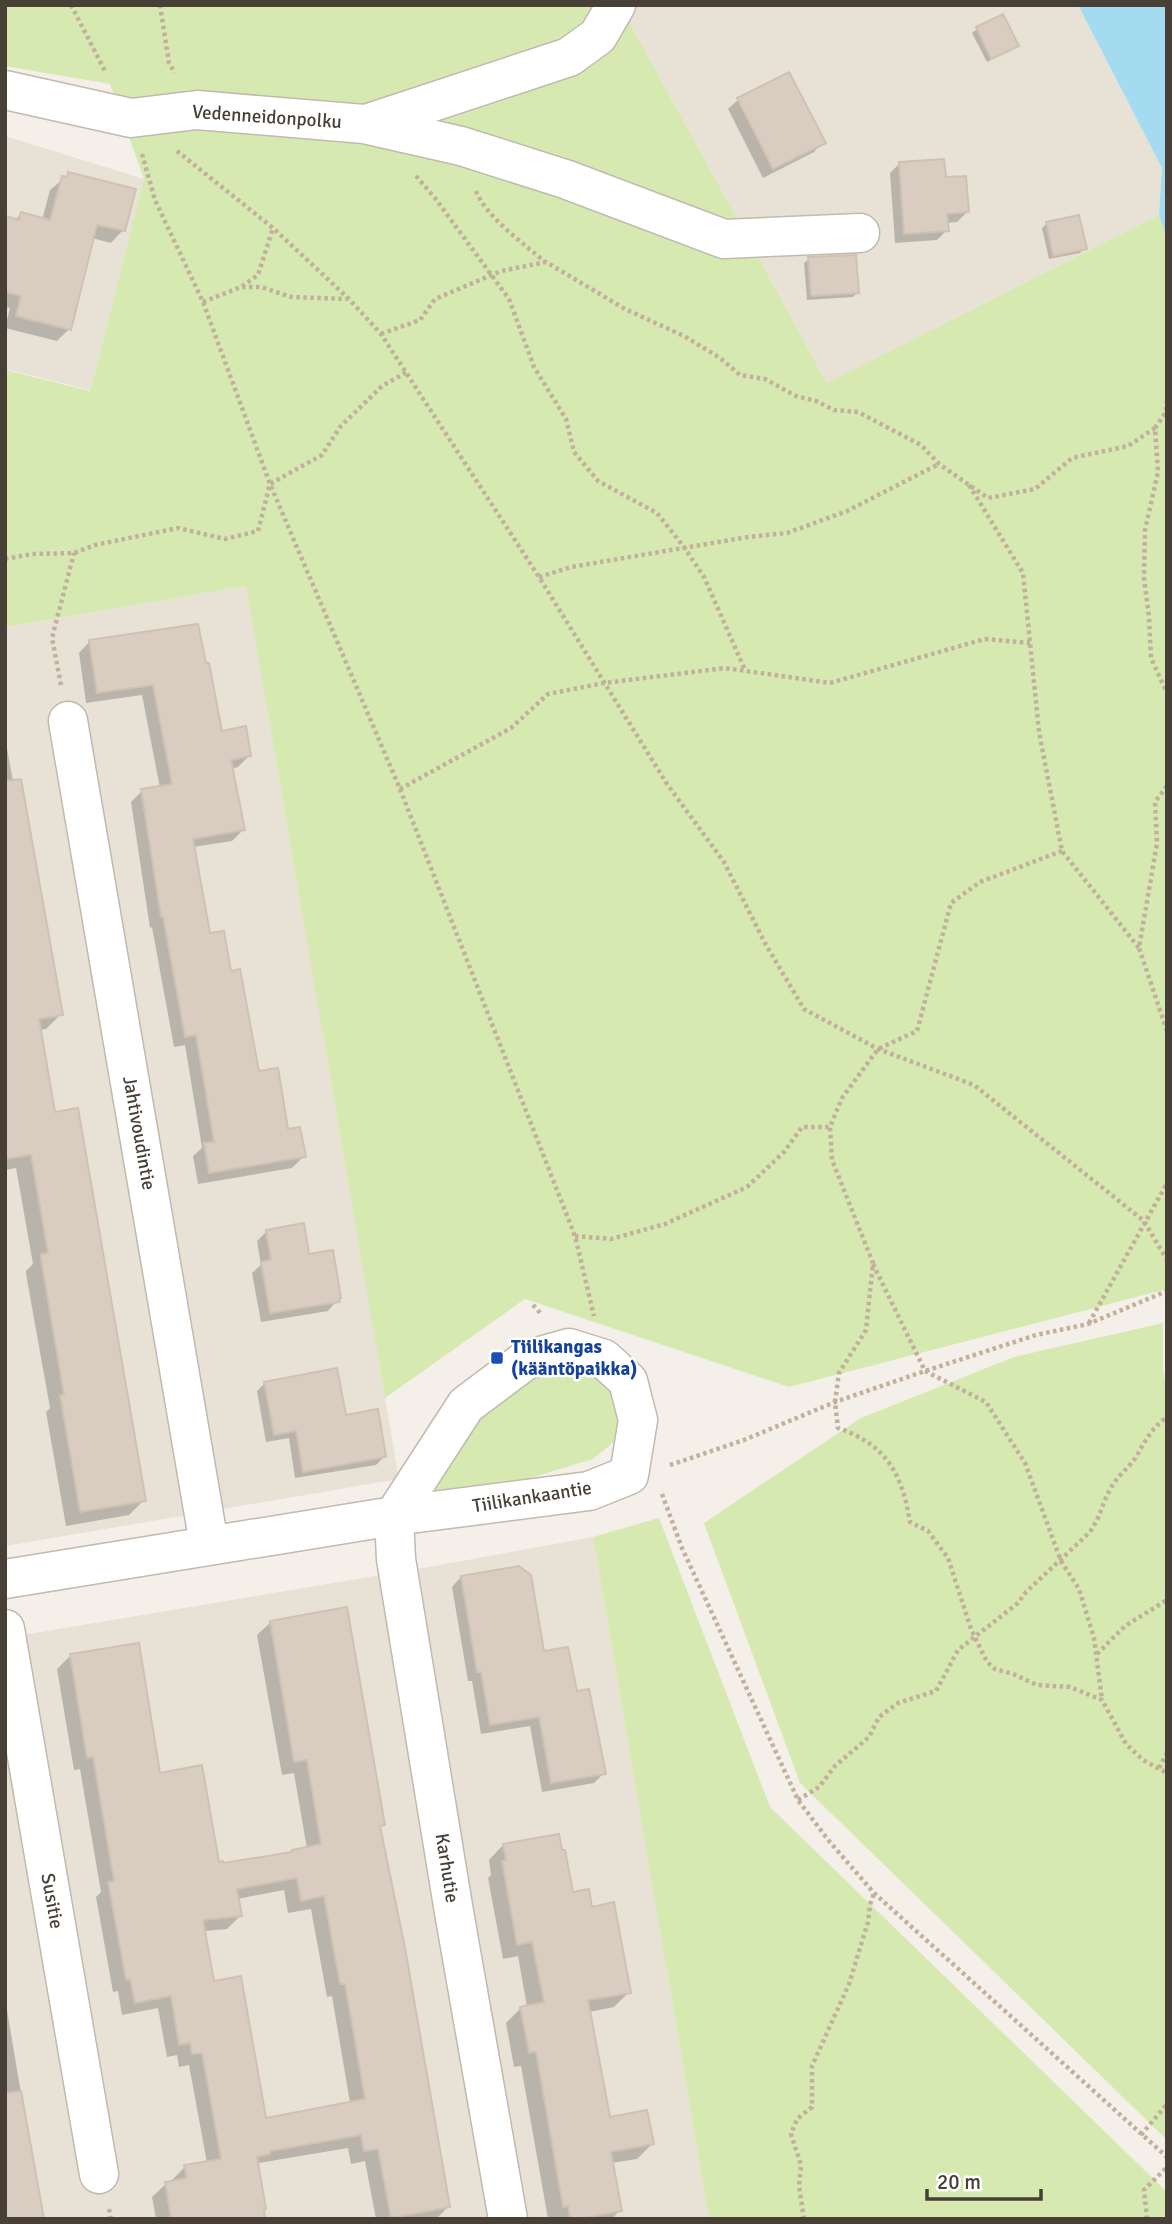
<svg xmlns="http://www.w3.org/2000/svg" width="1172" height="2224" font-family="Signika,sans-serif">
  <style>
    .residential { fill: #e8e1d6 }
    .green { fill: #d6e9b1 }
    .water { fill: #a4dbf1 }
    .shadow { fill: #0003; fill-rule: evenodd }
    .building { fill: #d9cdc1; stroke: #d1c1b1; stroke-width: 2; fill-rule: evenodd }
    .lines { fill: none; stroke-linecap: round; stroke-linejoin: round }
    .minor-casing { stroke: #c3b9ae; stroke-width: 41 }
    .path { stroke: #c2b09c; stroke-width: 4.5; stroke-dasharray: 3.5 3.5; stroke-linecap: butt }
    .minor { stroke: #fff; stroke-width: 38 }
    .transit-dot { fill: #1a4fb4; stroke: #fff; stroke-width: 2.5 }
    .labels { text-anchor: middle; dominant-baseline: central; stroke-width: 5; stroke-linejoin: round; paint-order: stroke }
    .street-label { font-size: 19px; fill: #483f37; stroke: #fff }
    .transit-label { font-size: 19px; font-weight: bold; fill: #164399; stroke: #fff; text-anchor: start }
  </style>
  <rect width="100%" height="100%" fill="#f4efe8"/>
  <g class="residential">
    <path d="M620,5H1078L1162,168L1159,215L827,383Z"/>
    <path d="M5,136L144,179L90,390L5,369Z"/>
    <path d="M246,586L399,1479L5,1546V627Z"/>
    <path d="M593,1537L709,2219H5V1638L429,1567Z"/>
  </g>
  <g class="green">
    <path d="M5,5H620L827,383L1159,215L1167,239V1289L789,1387L525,1299L385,1398L246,586L5,627V370L90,391L144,179L110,84L5,66Z"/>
    <path d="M1163,1323V1370L1167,1393V2140L800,1783L704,1523L861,1418L1014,1357Z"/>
    <path d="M553,1369C603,1376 625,1378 620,1437L593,1459L527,1479L429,1495V1477L501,1390Z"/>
    <path d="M659,1518L770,1807L1167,2192V2219H709L593,1537Z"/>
  </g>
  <path class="water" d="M1078,5H1167V239L1159,215L1162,168Z"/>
  <g class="shadow">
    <path d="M977,29L1017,46L1012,50L987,62L972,33Z"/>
    <path d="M738,100L823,142L814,152L763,178L728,109Z"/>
    <path d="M900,163L944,179L967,212L957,222L946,223L947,230L937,240L895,243L890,173Z"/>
    <path d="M69,174L123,230L111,243L92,238L69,329L57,341L5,328L10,308L5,307V218L15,220L21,214L42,220L50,190Z"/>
    <path d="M1047,223L1085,248L1080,253L1049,259L1042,228Z"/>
    <path d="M809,259L857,293L853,297L807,300L804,263Z"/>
    <path d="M196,626L221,733L249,756L238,767L231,769L243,830L232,841L193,847L208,936L230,973L258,1073L287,1131L304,1156L292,1168L198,1184L193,1156L202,1148L185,1045L174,1047L152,927L150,928L131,802L142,791L160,788L142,695L86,703L79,653L90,641Z"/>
    <path d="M5,737L18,809L61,1014L46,1029L39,1030L53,1114L144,1500L129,1515L66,1526L46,1412L50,1408L26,1274V1271L33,1264L16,1168L5,1170Z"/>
    <path d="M267,1231L308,1256L338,1299L328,1311L261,1322L252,1273L261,1265L257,1241Z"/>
    <path d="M265,1383L344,1417L384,1457L376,1465L295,1478L289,1438L266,1442L257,1391Z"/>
    <path d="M461,1577L543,1653L576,1693L604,1773L594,1783L542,1792L530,1726L481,1734L472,1681H468L452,1587Z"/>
    <path d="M271,1622L383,1824L379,1829L448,2207L436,2219H376L365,2161L351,2164L348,2148L259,2163L256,2165L262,2219H156L152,2197L166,2184L172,2183V2180L185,2167L207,2163L189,2065L179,2067L177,2055L167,2057L158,2008L122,2015L118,1991L113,1992L96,1897L101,1892L80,1769L74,1770L57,1669L70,1656L159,1775L217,1864L222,1865L290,1854L307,1849L294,1773L282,1775L257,1635ZM284,1890L288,1913L311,1909L327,1997L332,1996L350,2103L265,2120L213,1983L204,1931L227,1929L240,1916L237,1899Z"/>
    <path d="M503,1845L590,1909L629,1992L614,2007L589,2012L609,2119L652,2144L637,2159L611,2163L620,2210L612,2219H548L521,2066L514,2067L506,2023L521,2008L527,2007L518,1956L503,1959L488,1878L491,1875L489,1860Z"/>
    <path d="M5,1998L42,2219H5Z"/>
  </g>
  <g class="building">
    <path d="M1003,14L1019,46L991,59L976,27Z"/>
    <path d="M789,72L826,143L773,169L737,98Z"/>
    <path d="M944,159L946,177L966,176L969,212L947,214L949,231L904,234L899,162Z"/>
    <path d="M68,172L136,189L125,231L97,225L71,330L16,316L21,296L5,292V216L19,220L21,212L50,220L62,176L67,177Z"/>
    <path d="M1079,215L1087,249L1053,256L1046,222Z"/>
    <path d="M856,255L859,293L811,296L808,257Z"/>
    <path d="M198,624L206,663H209L222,731L246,726L251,756L231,760L245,830L193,839L210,933L224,931L231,971L240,969L259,1071L278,1068L288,1129L300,1127L306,1157L209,1173L204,1143L214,1142L196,1035L185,1037L163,917H161L141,789L172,784L153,685L97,693L89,640Z"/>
    <path d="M21,779L63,1015L39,1019L55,1112L78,1108L146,1501L80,1512L60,1395H64L41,1259V1254L48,1253L31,1155L5,1159V781Z"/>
    <path d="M304,1223L309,1254L333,1250L341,1298H339L340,1302L270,1313L261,1262L271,1260L266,1230Z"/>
    <path d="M337,1368L346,1415L378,1409L386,1457L303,1472L296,1431L274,1435L264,1382Z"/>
    <path d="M519,1566L531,1575L544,1651L568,1647L577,1691L589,1689L606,1774L551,1783L539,1717L490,1725L481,1672H477L461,1576Z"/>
    <path d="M347,1607L385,1825L380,1826L405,1948L450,2207L391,2218L378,2149L364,2151L361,2135L270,2151V2154L257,2157L266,2209H264L265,2219H171L165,2182L187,2178L184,2165L221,2159L202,2053L192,2054L190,2043L179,2045L171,1996L135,2003L130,1979L126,1980L108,1882L114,1881L93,1757L87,1758L70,1654L139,1643L160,1773L202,1765L219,1862L223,1861L224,1863L292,1852V1850L321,1844L307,1760L294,1762L270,1621ZM297,1878L301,1901L324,1896L340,1984H345L365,2099L266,2118L241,1976L214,1981L203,1920L242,1916L237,1889Z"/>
    <path d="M559,1834L562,1850H565L573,1892L589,1889L592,1907L614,1902L631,1993L588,2000L610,2117L647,2110L654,2144L611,2152L622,2211L579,2219H570L568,2206L563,2207L536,2052L529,2053L520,2007L544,2002L532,1942L517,1945L502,1861L506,1860L503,1844Z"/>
    <path d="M21,2091L44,2219H5V2093Z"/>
  </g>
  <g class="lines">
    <defs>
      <g id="minor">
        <path d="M5,90L131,118L197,110L364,124L461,146L565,179L724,239L860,233"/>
        <path d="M366,124L569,57L598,36L616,5"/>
        <path d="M68,721L209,1544"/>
        <path d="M394,1516L396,1559L454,1912L508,2219"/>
        <path d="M5,1579L394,1516L589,1491L629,1475L638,1420L628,1381L604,1359L569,1348L526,1360L466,1405L394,1516"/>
        <path d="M5,1629L99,2174"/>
      </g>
    </defs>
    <use href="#minor" class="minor-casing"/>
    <g class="path">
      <path d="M71,5L106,73"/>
      <path d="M160,5L169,63L175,73"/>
      <path d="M177,151L273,228L349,299L381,334L539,577L667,784L724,862L766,945L804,1009L878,1049L974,1085L1144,1221L1167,1260"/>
      <path d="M142,154L155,200L203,302L270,484L400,789L575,1236L594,1316"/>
      <path d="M416,176L435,198L509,299L534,367L566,419L574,452L598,481L657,513L684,547L704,577L745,670"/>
      <path d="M476,191C486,217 524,244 545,262"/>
      <path d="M242,287H261L291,297L347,299"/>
      <path d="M203,302L241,287L258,275L273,228"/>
      <path d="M381,334L420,320L435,299L501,271L546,262L625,309L684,336L720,358L740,375L765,379L796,396L816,401L834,410L858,412L921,445L939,464L988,498L1035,489L1072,458L1128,446L1155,428L1158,472L1145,530L1144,578L1149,617L1151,658L1167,693"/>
      <path d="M1155,428L1166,412L1167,401"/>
      <path d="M969,485L1023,573L1039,732L1062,851L1139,948"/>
      <path d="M5,559L32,554L74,553L95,545L178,528L225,539L258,531L270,484L322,455L340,427L382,386L407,372"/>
      <path d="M539,577L571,567L748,537L787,533L847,511L939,464"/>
      <path d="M61,685L52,638L74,553"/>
      <path d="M1167,786L1155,802L1157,843L1139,948L1167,1031"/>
      <path d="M400,789L511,728L548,694L604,683L725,668L830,683L985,639L1030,643"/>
      <path d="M1062,851L980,882L951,903L917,1031L878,1049L842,1098L830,1127L832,1160L873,1263L866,1330L839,1373L835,1402L838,1428C887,1445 902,1474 910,1522L928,1531L948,1558L971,1629L987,1662L995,1669L1013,1674L1037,1685L1070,1687L1102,1700L1126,1744L1143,1760L1167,1773"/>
      <path d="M575,1236L611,1239L665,1224L747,1187L784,1152L802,1127H830"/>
      <path d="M873,1264L925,1371L986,1402L1025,1463L1061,1561L1079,1589L1094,1638L1102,1700"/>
      <path d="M533,1305L542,1315"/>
      <path d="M1089,1323L1167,1183"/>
      <path d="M670,1465L744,1440L835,1402L925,1371L1036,1335L1088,1324L1167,1291"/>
      <path d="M662,1494L682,1548L798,1800L829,1841L874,1893L1167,2157"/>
      <path d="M1097,1654L1125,1626L1167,1600"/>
      <path d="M1159,1768L1167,1753"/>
      <path d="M798,1800L819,1787L835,1766L869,1737L879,1717L898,1703L936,1691L958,1650L1018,1603L1026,1592L1089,1533C1100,1519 1102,1503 1111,1488C1117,1476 1129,1468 1136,1457C1144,1443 1152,1427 1167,1417"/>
      <path d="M1141,2135L1167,2104"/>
      <path d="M109,2209L111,2219"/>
      <path d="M804,2219L799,2186L801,2165L791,2134L797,2119L812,2107V2066L849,1984L868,1922L870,1905L874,1893"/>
      <path d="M1147,2219L1144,2190L1167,2167"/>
    </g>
    <use href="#minor" class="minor"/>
  </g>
  <rect class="transit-dot" x="490" y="1351" width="14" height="14" rx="3.5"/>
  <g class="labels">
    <g class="street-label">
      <text transform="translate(267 117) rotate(4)">Vedenneidonpolku</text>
      <text transform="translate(139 1133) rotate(80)">Jahtivoudintie</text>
      <text transform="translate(532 1497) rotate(-9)">Tiilikankaantie</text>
      <text transform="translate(447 1868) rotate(81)">Karhutie</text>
      <text transform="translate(52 1901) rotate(80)">Susitie</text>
    </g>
    <g class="transit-label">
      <text x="511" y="1347">Tiilikangas<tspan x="511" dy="22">(kääntöpaikka)</tspan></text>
    </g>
  </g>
  <rect width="1172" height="2224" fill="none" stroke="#483f37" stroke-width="14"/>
  <path d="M927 2189v10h114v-10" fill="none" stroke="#483f37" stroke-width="3.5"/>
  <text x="937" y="2189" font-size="21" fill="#483f37" stroke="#ffffff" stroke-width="5" paint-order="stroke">20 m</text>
</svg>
